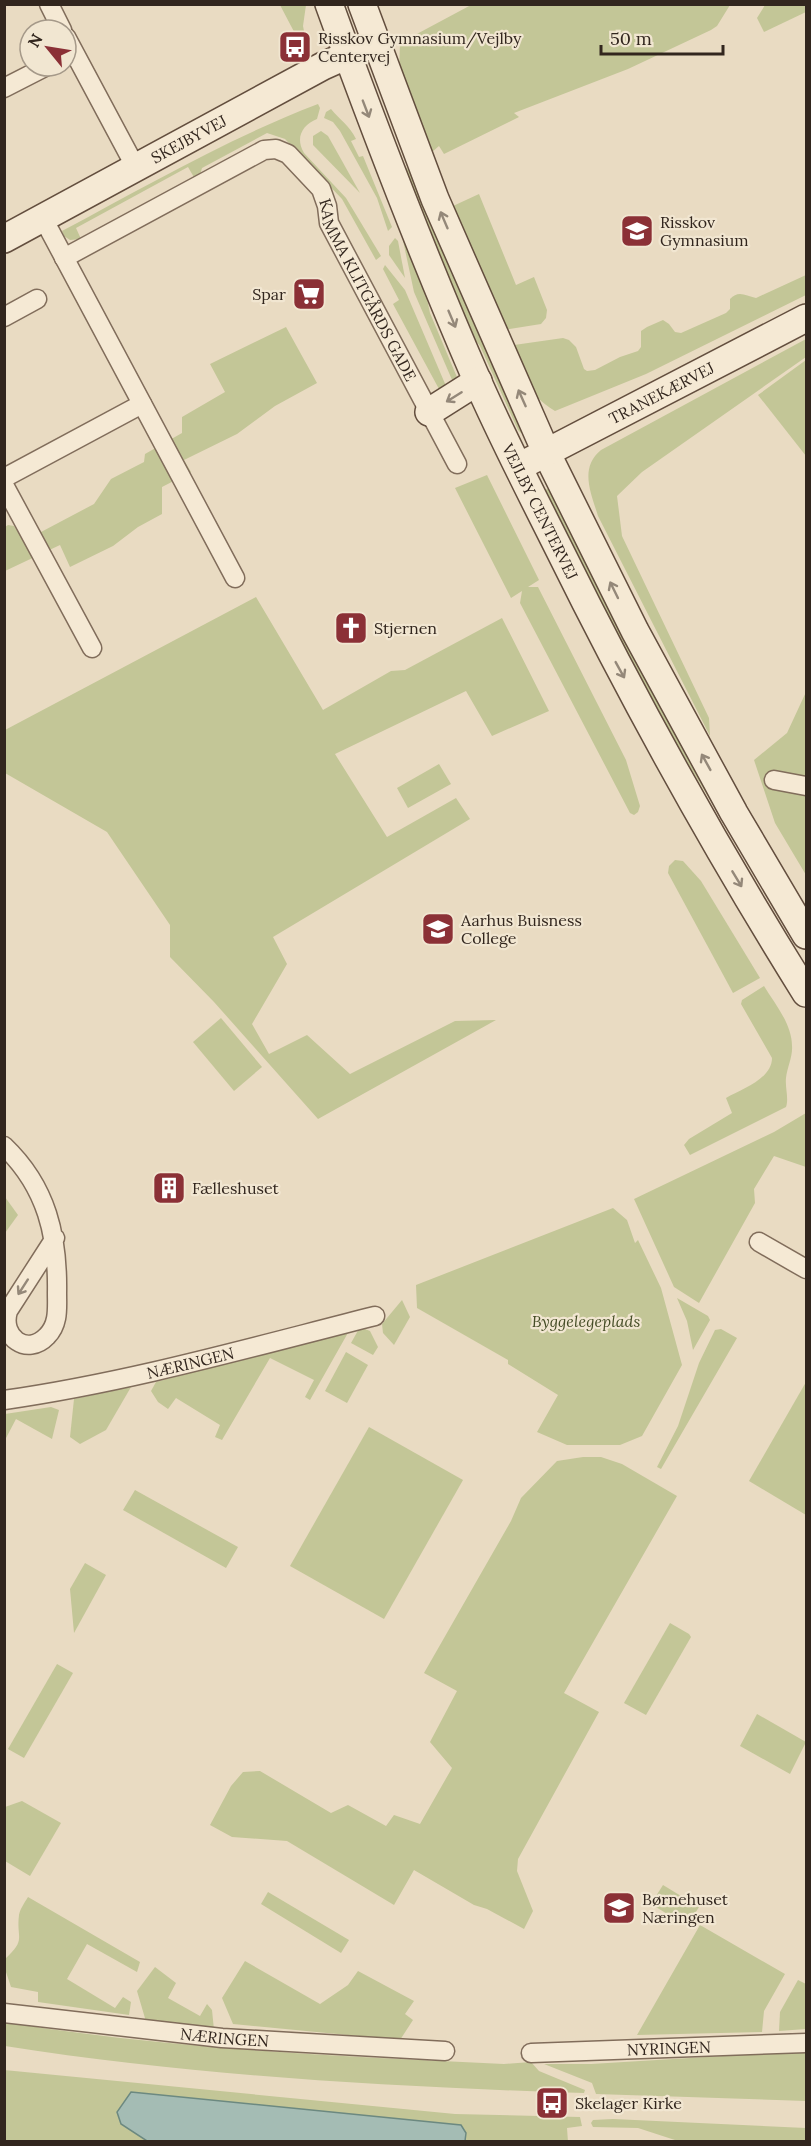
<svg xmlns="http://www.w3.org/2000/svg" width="811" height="2146" font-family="Lora,serif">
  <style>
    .green { fill: #c3c697 }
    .water { fill: #a4bcb4; stroke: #6c8980; stroke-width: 1.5 }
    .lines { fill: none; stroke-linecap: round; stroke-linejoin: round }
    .street-casing { stroke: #816d5b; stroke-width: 21 }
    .secondary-casing { stroke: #634e3e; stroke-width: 30 }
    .street { stroke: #f5e9d4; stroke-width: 18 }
    .secondary { stroke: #f5e9d4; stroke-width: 27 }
    .oneway { stroke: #948879 }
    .labels { text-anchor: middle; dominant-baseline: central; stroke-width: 4.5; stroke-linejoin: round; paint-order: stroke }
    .poi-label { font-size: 16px; fill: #32261e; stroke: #f1e6d1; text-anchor: start }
    .street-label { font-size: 16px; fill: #32261e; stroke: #f1e6d1 }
    .park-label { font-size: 16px; font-style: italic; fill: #454d26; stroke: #f1e6d1 }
  </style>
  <rect width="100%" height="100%" fill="#e9dbc2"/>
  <g class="green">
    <path d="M280,5H306L303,26L306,41L301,45Z"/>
    <path d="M471,5H730L717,26L711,30L628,69L514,113L519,117L444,154L439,146L432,152L399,73L400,43Z"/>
    <path d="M765,5H806V12L764,32L757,18Z"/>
    <path d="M370,77L405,166L420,184L523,432L521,433L518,430L480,346L461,322Z"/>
    <path d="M318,104L320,108L317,119C302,125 295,138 304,153L346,198L381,256L376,260L342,199L285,139L267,133L202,168L200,175L195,179L188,167L76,228L81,239L70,240L64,236L62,231C146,186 229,138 318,104Z"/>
    <path d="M331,109C340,120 350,126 356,139L351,141L359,157L363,156L392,227L388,231L377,198L340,131L333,122L324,118L326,112Z"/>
    <path d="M321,131L328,136L360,193L313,145V136Z"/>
    <path d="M479,194L516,285L534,277L547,310L546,318L541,324L503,330L453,206Z"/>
    <path d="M401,231L422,275L430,313L459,382L456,389L414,292Z"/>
    <path d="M395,238L398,241L405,278L389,255V246Z"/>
    <path d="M385,265L405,290L446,386L439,389L393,304L399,300L383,269Z"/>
    <path d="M806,275V295L646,374L555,411C527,394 524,376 511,347L514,345L563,338L569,340L576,347L584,369L587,371L595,370L620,357L638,351L641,347V331L647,327L663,320L669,324L675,332L681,333L726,313L730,309V299C738,290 745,295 756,298Z"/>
    <path d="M286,327L317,383L275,406L237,434L184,460L191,472L162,487V514L138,527L113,546L70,567L60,545L5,571V527L8,525L14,526L24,541L94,504L111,479L144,462L145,454L182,433V417L225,392L210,364Z"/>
    <path d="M806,339V357L642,472L617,496L622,536L709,718L710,736L598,516C591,493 579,468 601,450Z"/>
    <path d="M806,360V456L758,395Z"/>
    <path d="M487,475L539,580L528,587H538L626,760L640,806L638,812L634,815L630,813L520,603L522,591L511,598L455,488Z"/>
    <path d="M547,489H550L718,808H715L665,726L646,703L544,491Z"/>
    <path d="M256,597L323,710L391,671L405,670L502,618L549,711L492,736L466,691L335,754L387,837L456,798L470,819L273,937L287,964L252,1024L269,1054L307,1035L350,1074L455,1021L496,1020L318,1119L214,1002L170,957V925L107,832L5,773V730Z"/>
    <path d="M806,692V875L775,823L754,760L787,733Z"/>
    <path d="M439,764L451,784L408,808L397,788Z"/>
    <path d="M675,860L683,861L701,881L760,978L733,993L668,873L669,866Z"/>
    <path d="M764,986C775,1004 792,1024 792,1046C793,1056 787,1068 786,1078C785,1088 789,1098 786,1107L690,1155L684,1145L689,1139L732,1113L726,1098C742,1089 772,1079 772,1058L741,1004L742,1000Z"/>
    <path d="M221,1018L262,1067L234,1091L193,1042Z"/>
    <path d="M806,1113V1167L774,1156L754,1189L755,1203L699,1303L674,1287L634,1199L774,1132Z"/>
    <path d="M5,1197L18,1215L5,1233H4Z"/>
    <path d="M613,1208L627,1220L635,1243L638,1240L661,1288L682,1365L642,1436L620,1445H567L537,1432L558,1395L508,1364V1360L417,1308L416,1285Z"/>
    <path d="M677,1298L708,1316L710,1320L693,1350L687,1321Z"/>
    <path d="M402,1300L410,1317L394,1345L383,1333L382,1324Z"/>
    <path d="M360,1327L370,1331L378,1347L373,1355L351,1343Z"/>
    <path d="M721,1329L737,1338L661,1469L657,1467L678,1426L699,1363L715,1330Z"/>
    <path d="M349,1331L310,1400L305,1397L314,1380L270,1358L222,1440L215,1437L220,1425L176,1398L168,1409L158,1402L151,1391L156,1382Z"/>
    <path d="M346,1352L368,1365L347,1403L325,1391Z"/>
    <path d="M806,1382V1515L749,1481Z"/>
    <path d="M131,1387L106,1430L80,1444L70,1437L74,1399Z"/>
    <path d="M51,1407L59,1410L52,1439L16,1419L5,1440V1414Z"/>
    <path d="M369,1427L463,1480L384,1619L290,1566Z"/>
    <path d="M583,1457H601L622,1464L677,1496L564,1693L599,1712L518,1859L517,1871L533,1911L524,1929L487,1909L474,1905L414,1870L394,1905L287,1841L232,1837L210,1825L231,1786L243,1772L260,1771L331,1813L348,1805L386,1826L394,1815L420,1824L452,1768L430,1742L457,1691L424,1673L511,1521L521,1498L557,1461Z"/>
    <path d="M135,1490L238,1547L226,1568L123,1510Z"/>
    <path d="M85,1563L106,1575L74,1633L70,1589Z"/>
    <path d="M670,1623L689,1634L691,1637L646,1715L624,1703Z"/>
    <path d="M57,1664L73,1673L24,1758L8,1749Z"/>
    <path d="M757,1714L806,1742L790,1774L740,1746Z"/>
    <path d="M22,1801L61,1823L30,1876L5,1861V1807Z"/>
    <path d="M663,1885L699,1907L687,1926L651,1904Z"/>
    <path d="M268,1892L349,1940L341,1953L261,1904Z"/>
    <path d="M28,1897L140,1962L137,1972L87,1944L67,1979L115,2008L123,1997L131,2002L129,2015L38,2002V1992L11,1987L5,1969V1959C27,1939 16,1939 19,1915C20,1909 25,1902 28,1897Z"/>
    <path d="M700,1925L785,1974L764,2011L762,2032L637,2035Z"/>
    <path d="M245,1961L320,2004L348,1985L358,1971L414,2001L405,2014L413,2020L400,2040L233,2024L222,1998Z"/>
    <path d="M155,1967L176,1983L168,1998L200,2016L207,2004L212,2010L214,2030L147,2025L137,1991Z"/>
    <path d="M798,1980L806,1984V2029L779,2031L780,2012Z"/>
    <path d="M4,2022C170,2049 337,2056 504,2064L531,2062L539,2071L585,2090L584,2093C391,2087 196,2076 5,2046Z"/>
    <path d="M806,2051V2101L596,2094L592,2083L544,2064H591Z"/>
    <path d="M4,2070L455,2114L580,2117L582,2126L567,2128L568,2142L5,2141Z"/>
    <path d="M613,2119L806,2128V2141H678L638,2128L593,2127L591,2123L593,2120Z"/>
  </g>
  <path class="water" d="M131,2092L461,2125L466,2133L465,2141H147L121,2124L117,2112Z"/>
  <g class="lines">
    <defs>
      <g id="street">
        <path d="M49,4L62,30"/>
        <path d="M66,37L136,168"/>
        <path d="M4,88L47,66"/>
        <path d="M43,218L235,578"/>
        <path id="s1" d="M64,258L264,150L276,149L288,154L321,189L327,206L329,223L457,464"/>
        <path d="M4,317L37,299"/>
        <path d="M4,478L142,404"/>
        <path d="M4,485L92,648"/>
        <path d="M774,780L806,786"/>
        <path d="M4,1146C47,1187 58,1236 57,1293C57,1308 59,1324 47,1336C27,1357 0,1337 8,1311L55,1238"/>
        <path d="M759,1242L806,1269"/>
        <path id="s2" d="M4,1400C130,1382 252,1347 375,1316"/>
        <path id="s3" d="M4,2013L222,2038L445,2051"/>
        <path id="s4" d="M531,2053L806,2043"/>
      </g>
      <g id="secondary">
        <path id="s5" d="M329,4C375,131 423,256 477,380C502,437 531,493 559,549C634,701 716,849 806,993"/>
        <path d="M362,4L435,199L546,452L635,631L734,813L806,935"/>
        <path id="s6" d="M4,239L323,66L361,49"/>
        <path d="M429,412L478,381"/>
        <path id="s7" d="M530,461L806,318"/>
      </g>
    </defs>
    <use href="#street" class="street-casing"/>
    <use href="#secondary" class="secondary-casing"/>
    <use href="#street" class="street"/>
    <use href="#secondary" class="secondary"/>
  </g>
  <defs><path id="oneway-shaft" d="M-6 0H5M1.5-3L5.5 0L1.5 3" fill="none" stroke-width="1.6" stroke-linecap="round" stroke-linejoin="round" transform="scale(1.5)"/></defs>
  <g class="oneway">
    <use href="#oneway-shaft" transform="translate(366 109) rotate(69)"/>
    <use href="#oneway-shaft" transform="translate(444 220) rotate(-113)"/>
    <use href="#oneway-shaft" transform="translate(452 319) rotate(67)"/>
    <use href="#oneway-shaft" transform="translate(454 397) rotate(148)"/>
    <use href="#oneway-shaft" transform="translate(522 398) rotate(-114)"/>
    <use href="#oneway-shaft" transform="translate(614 590) rotate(-116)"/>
    <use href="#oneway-shaft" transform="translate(620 670) rotate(61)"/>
    <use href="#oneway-shaft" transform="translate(706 762) rotate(-119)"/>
    <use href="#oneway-shaft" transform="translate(737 879) rotate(59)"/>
    <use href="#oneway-shaft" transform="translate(23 1287) rotate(123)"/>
  </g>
  <defs>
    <symbol id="bus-square" viewBox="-11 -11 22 22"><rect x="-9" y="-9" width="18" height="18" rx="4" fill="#8b3036" stroke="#f1e6d1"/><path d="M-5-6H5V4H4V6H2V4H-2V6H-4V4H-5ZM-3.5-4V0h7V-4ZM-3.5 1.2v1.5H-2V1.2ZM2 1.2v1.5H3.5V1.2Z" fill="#fff"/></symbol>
    <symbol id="school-square" viewBox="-11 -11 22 22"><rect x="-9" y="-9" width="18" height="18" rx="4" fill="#8b3036" stroke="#f1e6d1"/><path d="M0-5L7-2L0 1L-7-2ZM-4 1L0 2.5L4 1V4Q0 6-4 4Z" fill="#fff"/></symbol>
    <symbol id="supermarket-square" viewBox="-11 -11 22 22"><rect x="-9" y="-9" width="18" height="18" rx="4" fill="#8b3036" stroke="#f1e6d1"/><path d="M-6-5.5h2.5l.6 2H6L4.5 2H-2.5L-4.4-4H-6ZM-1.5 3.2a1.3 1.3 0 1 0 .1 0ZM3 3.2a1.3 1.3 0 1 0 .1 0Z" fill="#fff"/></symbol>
    <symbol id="church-square" viewBox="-11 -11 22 22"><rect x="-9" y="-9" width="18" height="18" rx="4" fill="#8b3036" stroke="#f1e6d1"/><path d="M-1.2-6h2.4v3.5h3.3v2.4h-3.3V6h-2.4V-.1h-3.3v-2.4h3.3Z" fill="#fff"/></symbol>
    <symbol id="university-square" viewBox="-11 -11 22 22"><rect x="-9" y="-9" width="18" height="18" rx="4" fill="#8b3036" stroke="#f1e6d1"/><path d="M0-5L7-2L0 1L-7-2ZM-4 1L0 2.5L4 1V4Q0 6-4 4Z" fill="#fff"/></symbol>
    <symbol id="building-square" viewBox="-11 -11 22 22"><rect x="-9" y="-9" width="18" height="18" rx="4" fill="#8b3036" stroke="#f1e6d1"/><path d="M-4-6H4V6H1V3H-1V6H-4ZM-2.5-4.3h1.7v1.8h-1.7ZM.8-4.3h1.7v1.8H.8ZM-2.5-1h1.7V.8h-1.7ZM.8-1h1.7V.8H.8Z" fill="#fff"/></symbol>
  </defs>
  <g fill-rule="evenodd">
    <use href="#bus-square" x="276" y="28" width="38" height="38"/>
    <use href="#school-square" x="618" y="212" width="38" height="38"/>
    <use href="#supermarket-square" x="290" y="275" width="38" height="38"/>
    <use href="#church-square" x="332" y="609" width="38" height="38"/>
    <use href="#university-square" x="419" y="910" width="38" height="38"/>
    <use href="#building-square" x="150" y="1169" width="38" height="38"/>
    <use href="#school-square" x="600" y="1889" width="38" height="38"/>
    <use href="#bus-square" x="533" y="2084" width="38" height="38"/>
  </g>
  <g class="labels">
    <g class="poi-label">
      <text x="318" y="38">Risskov Gymnasium/Vejlby<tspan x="318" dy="18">Centervej</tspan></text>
      <text x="660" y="222">Risskov<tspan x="660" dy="18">Gymnasium</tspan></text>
      <text x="286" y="294" text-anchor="end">Spar</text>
      <text x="374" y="628">Stjernen</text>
      <text x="461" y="920">Aarhus Buisness<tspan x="461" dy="18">College</tspan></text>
      <text x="192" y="1188">Fælleshuset</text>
      <text x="642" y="1899">Børnehuset<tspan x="642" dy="18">Næringen</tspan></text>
      <text x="575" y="2103">Skelager Kirke</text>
    </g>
    <g class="street-label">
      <text stroke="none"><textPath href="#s6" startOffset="210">SKEJBYVEJ</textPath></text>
      <text stroke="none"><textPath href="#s1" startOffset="412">KAMMA KLITGÅRDS GADE</textPath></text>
      <text stroke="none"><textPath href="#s7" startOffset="148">TRANEKÆRVEJ</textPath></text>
      <text stroke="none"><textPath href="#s5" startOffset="550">VEJLBY CENTERVEJ</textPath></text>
      <text stroke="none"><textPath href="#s2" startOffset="190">NÆRINGEN</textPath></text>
      <text stroke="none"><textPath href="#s3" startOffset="222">NÆRINGEN</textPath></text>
      <text stroke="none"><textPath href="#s4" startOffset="138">NYRINGEN</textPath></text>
    </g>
    <g class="park-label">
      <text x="586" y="1321">Byggelegeplads</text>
    </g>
  </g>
  <rect width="811" height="2146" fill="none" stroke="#32261e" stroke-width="12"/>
  <g transform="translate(48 48) rotate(300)"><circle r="28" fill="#f1e6d1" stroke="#a59989" stroke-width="1.5"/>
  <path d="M0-4.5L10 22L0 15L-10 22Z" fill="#8b3036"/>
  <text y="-9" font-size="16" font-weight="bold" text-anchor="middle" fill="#32261e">N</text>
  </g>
  <path d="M601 45v9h122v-9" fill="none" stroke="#32261e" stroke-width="3"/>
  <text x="610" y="45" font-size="18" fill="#32261e" stroke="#f1e6d1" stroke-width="4.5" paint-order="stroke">50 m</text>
</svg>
